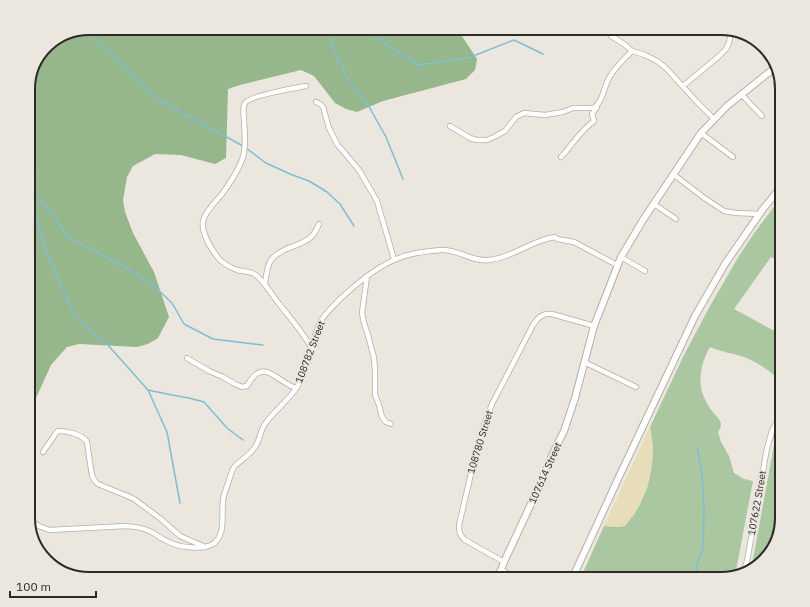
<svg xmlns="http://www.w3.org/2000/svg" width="810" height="607" font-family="'IBM Plex Sans',sans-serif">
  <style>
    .green { fill: #abc7a1 }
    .forest { fill: #96b78b }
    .sand { fill: #e7ddb8 }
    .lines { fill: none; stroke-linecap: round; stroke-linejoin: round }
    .stream { stroke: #7fbed4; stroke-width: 1.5 }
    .street-casing { stroke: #b4afa7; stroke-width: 6 }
    .secondary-casing { stroke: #b4afa7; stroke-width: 8 }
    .street { stroke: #fff; stroke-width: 4.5 }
    .secondary { stroke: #fff; stroke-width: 6 }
    .labels { text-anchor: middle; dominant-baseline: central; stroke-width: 3.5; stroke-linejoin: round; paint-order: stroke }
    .street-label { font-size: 10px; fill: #2d2b28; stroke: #ebe6de }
    .rim { fill: none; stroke: #2d2b28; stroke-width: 2 }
  </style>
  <rect width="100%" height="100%" fill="#ebe6de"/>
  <g class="green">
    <path d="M782,196V263L771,257L734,309L782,335V381C770,372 758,362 744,357C733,353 721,352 710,347C702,361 698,376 702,392C704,398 708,406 712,411C718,419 725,422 718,432L721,442L729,456L734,473L744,479L753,481L735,576L721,579H580L604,526L619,527L633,516L639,506L647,488L650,476L653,448L650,427L683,357L710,306L739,256L755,232Z"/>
    <path d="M782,423V519L769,555L751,570L775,440Z"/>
  </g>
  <path class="forest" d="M89,28H443L462,36L477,59L475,70L466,79L383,101L357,112L346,109L335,103L314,76L301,70L240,85L228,89L226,158L215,164L181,155L155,154L133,166L127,177L123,200L125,212L133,233L154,272L169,317L158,338L148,344L137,347L79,344L67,347L51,365L36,398L28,408V85L49,43Z"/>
  <path class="sand" d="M650,427C651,435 653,442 653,449C653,477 643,505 625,526L619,527L604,526Z"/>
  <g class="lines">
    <g class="stream">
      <path d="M329,28L333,46L346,76L367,103L386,137L403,179"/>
      <path d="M360,28L419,65L468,58L514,40L543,54"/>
      <path d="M85,29L119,61L157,99L243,146"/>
      <path d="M660,29V28"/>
      <path d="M246,148L266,163L290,174L309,181L327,192L340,204L354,226"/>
      <path d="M28,181L32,203L46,250L75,317L107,344L148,390L167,432L180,503"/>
      <path d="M30,189L54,216L68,237L123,266L152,284L172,303L184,324L213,339L263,345"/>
      <path d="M148,390L172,395L189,398L204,402L227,428L243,440"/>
      <path d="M697,447L702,473L704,507L703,550L696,566L698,579"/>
    </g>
    <defs>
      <g id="street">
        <path d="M611,36L624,44L632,51L645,55L657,61L666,68L697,102L714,119"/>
        <path d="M306,86C295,88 249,96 245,103C242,108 244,116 244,121C245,133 246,146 243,157C239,170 230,183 222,194C216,202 205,211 203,221C201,233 212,250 219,259C224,264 232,268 237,270C244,272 252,271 257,276C266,284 272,295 280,305C291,319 303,332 312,349"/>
        <path d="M683,86L718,57L726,49L729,43L731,31"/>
        <path d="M741,94L762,116"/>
        <path d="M316,102L320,104L323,107L329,128L337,144L359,170L377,201L394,259"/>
        <path d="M450,126L470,138L477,140H487L494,137L505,131L516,117L524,113L545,115L563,112L573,108H594C604,99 603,89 609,78C615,67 623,60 632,51"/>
        <path d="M701,133L733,157"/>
        <path d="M561,157C573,144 580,131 594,121L592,114L597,107"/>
        <path d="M673,174L703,197L724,211L736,213L760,214"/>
        <path d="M654,204L676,219"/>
        <path d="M621,257L645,271"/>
        <path d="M367,276L362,313L364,323L368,335L374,358L375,371V395L379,405L382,417L386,422L391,424"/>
        <path d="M265,284C266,276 267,266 271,260C281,247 300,247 311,237C315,234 317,228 319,224"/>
        <path d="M187,358L209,371L223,377L235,384L242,387L247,386C264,355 276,382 296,388"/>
        <path d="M584,362L636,387"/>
        <path d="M43,452L56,433L58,431C67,431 82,434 87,442L92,476L95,481L98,484L110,489L125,495L134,499L161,519L180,536L203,546"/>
        <path d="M28,520L39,526L49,530L126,526C133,527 140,527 147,530C155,533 161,539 169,542C178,547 201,550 211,545C227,537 221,515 223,500C224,493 227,487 229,480C231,475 232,469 235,466C242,459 250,455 255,447C260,440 260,431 265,424C274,411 288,401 297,387C310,367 310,342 321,321C325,313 333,307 339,300C356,284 377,266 399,258C410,253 429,251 441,250C458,249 472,262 489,260C512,258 532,240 555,237L557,239L574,242L617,265"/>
        <path d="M504,562L465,540C460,536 459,532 459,525L473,465L485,422L492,404L533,325C538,317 543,313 552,314L594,326"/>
        <path d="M501,570L520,579"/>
        <path d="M743,574L747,561L767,448L772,431L782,411"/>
      </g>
      <g id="secondary">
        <path d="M496,579L501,570L504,562L537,491L554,451L564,431L575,398L594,326L621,257L643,220L701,133L727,106L777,66"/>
        <path d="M572,579L618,479L695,316L725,264L763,209L782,186"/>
      </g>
    </defs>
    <use href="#street" class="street-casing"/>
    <use href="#secondary" class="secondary-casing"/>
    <use href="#street" class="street"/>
    <use href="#secondary" class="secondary"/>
  </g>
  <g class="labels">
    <g class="street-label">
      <text transform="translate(310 352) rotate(-69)">108782 Street</text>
      <text transform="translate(480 442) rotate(-73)">108780 Street</text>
      <text transform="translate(545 473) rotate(-66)">107614 Street</text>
      <text transform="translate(757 503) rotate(-80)">107622 Street</text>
    </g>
  </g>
  <path d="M0 0H810V607H0ZM89 35H721A54 54 0 0 1 775 89V518A54 54 0 0 1 721 572H89A54 54 0 0 1 35 518V89A54 54 0 0 1 89 35Z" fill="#ebe6de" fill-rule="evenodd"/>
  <path class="rim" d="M89 35H721A54 54 0 0 1 775 89V518A54 54 0 0 1 721 572H89A54 54 0 0 1 35 518V89A54 54 0 0 1 89 35Z"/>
  <path d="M10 591v6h86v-6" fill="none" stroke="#2d2b28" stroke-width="2"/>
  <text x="16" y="591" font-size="12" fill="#2d2b28" stroke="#ebe6de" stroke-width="3" paint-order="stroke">100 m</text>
</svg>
